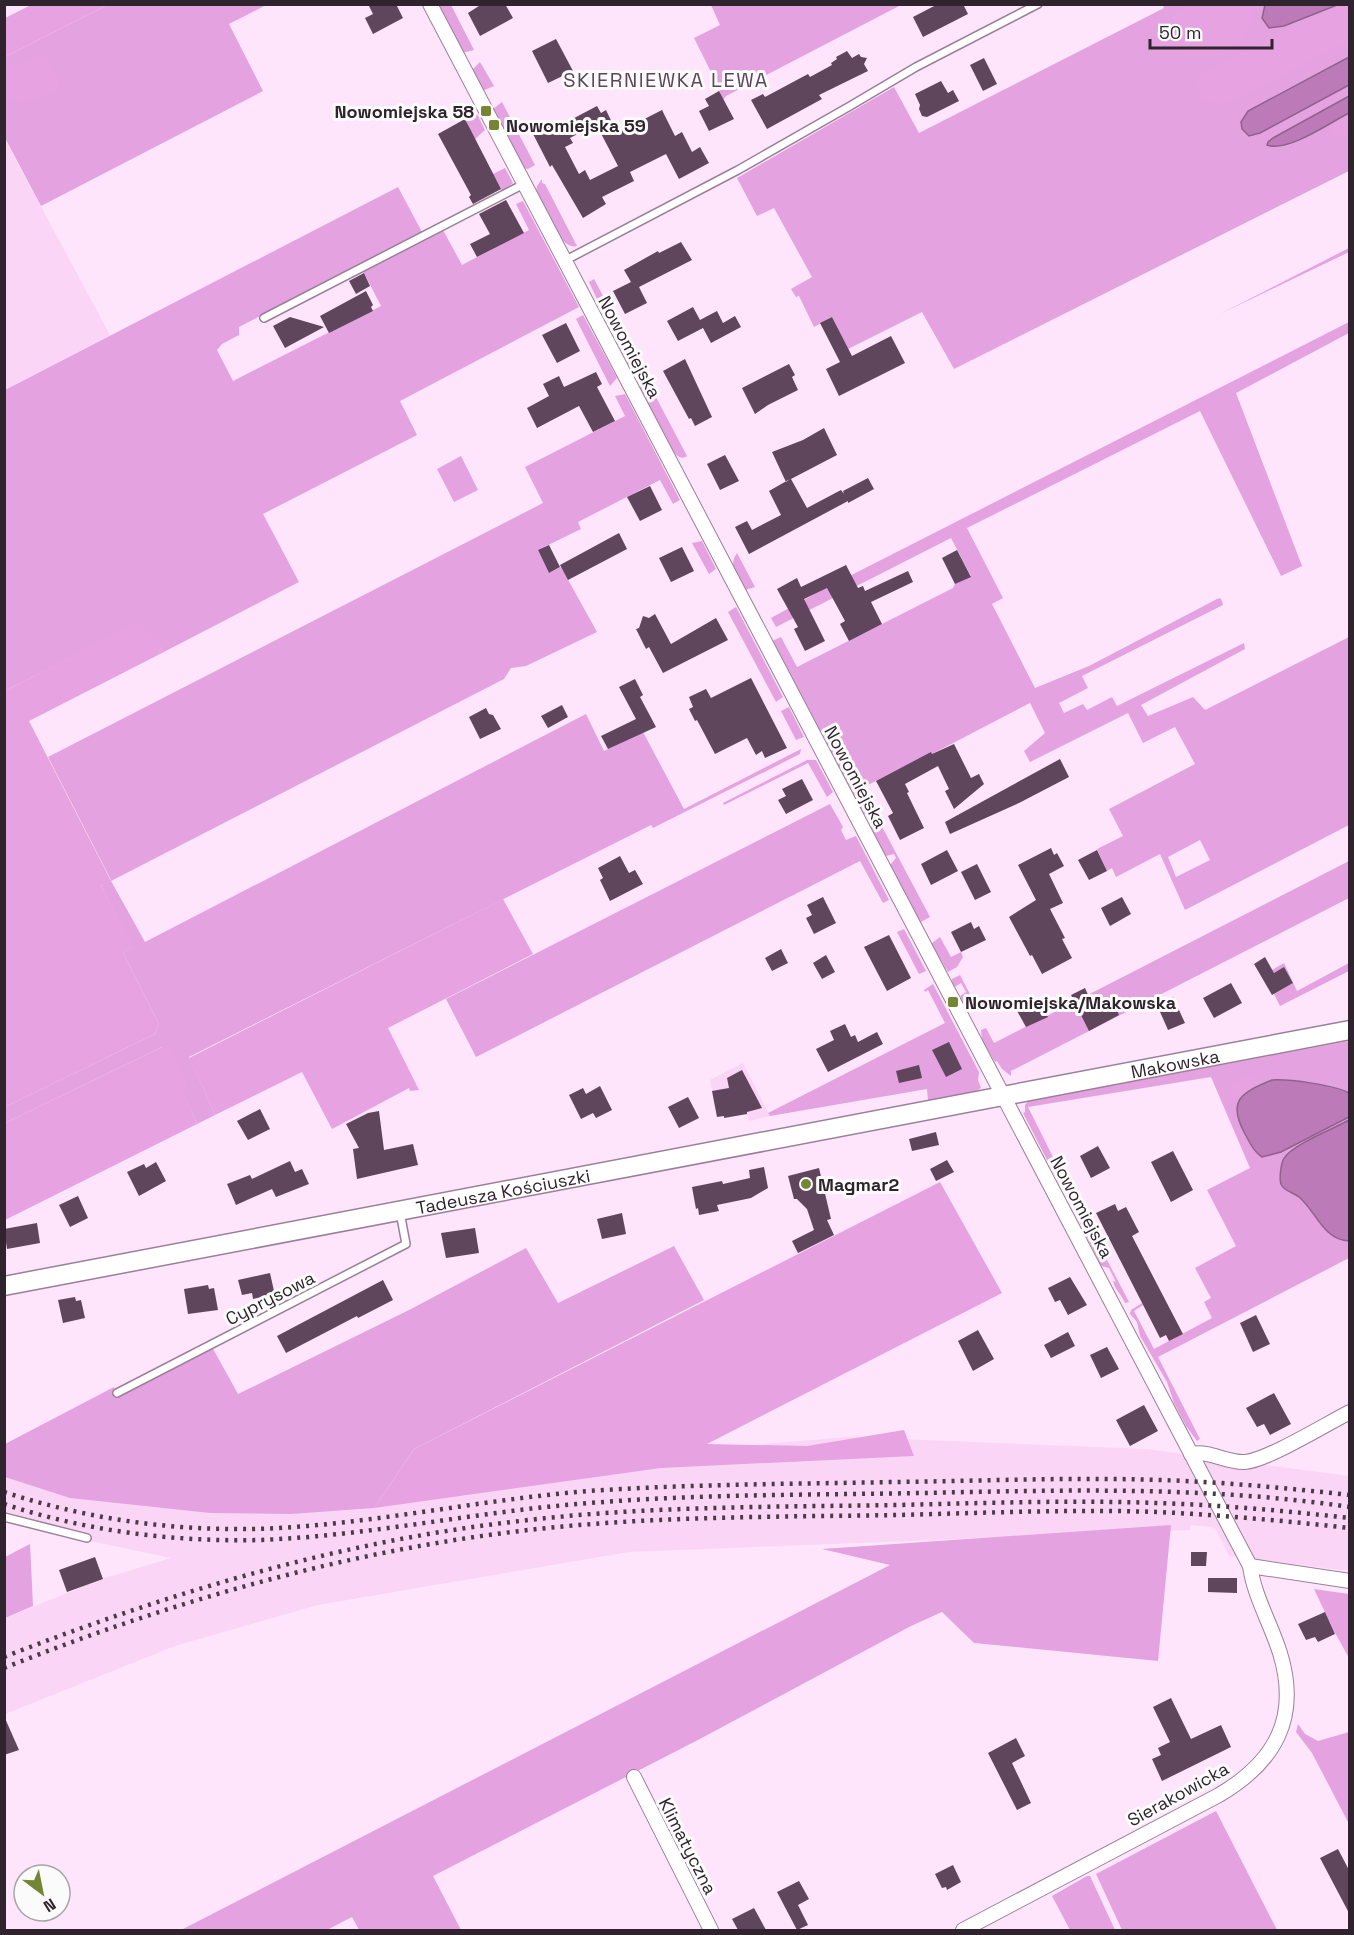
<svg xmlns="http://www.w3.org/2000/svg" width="1354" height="1935" font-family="'Space Grotesk',sans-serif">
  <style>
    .built { fill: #fad5f6 }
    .green { fill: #e5a2e0; fill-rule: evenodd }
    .forest { fill: #e7a2e2 }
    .water { fill: #bd7ab8; stroke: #92608f; stroke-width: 1.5 }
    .building { fill: #5f465d; fill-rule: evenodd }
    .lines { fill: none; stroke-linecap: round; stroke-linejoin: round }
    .lane-casing { stroke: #9b7f98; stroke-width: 10 }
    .street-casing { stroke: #9b7f98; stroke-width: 16 }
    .secondary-casing { stroke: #9b7f98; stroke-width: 21 }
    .lane { stroke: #fff; stroke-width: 7 }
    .street { stroke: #fff; stroke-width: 14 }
    .secondary { stroke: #fff; stroke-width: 18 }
    .rail { stroke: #493c47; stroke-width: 4.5; stroke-dasharray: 3 6; stroke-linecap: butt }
    .poi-dot { fill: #768534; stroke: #fbfbfb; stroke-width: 2 }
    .labels { text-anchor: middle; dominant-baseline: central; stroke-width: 6; stroke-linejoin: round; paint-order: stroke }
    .poi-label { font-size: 18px; font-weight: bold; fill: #2f242e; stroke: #fbfbfb; text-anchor: start }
    .street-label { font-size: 18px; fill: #2f242e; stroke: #fbfbfb }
    .neighbourhood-label { font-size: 20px; letter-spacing: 1.5px; fill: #5e445c; stroke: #fbfbfb }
  </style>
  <rect width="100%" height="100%" fill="#fee5fb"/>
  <g class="built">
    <path d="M4,138L110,335L5,390H4Z"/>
    <path d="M743,1063L770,1116L749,1121L747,1114L724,1118L723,1116L717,1117L710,1080Z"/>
    <path d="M848,1437L1146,1449L1349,1476V1571L1229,1556L1216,1530L1212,1527L1191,1525L1190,1530L629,1552L318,1605L175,1646L5,1714V1618L105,1578L171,1558L5,1523V1474L289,1514L587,1463L658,1453Z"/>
  </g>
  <g class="green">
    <path d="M107,5H266L229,24L263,91L41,206L5,138V57Z"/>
    <path d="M437,5H451L474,50L462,53Z"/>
    <path d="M711,5H901L726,96L723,100L719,91L720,90L694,38L720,25Z"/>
    <path d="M1163,5H1349V171L954,369L922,312L848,349L832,317L814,327L799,296L796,297L791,289L812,277L774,208L757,216L737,178L894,87L919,133L1164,8Z"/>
    <path d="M480,62L494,86L482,91L472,70Z"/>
    <path d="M502,102L535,165L528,169L523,168L493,109Z"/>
    <path d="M477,114L485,130L474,140L466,120Z"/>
    <path d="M505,168L513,183L502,191L493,174Z"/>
    <path d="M542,179V183L545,184L577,246C559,251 543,205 536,191L537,186Z"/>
    <path d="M398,187L422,232L239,327V335L222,344L217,350L233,381L381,306L363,271L443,230L462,265L529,230L516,204L523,201L579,307L400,401L417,435L263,514L299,582L158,655L162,648L138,623L5,691V390Z"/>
    <path d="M1349,248V252L1220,314Z"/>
    <path d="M594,279L618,324L621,325L611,329L589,282Z"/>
    <path d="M583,315L617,378L610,386L576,319Z"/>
    <path d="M1349,322V333L1236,393L1302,566L1281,576L1200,411L967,528L1003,598L992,604L1035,688L1089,666L1217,599L1220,598L1222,601L1223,605L1082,676L1088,688L1059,703L1064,713L1083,704L1087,710L1112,697L1117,706L1244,643L1245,649L1141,705L1148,716L1193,697L1205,710L1349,637V825L1185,910L1160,854L1116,877L1112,868L1107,871L1097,849L1123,836L1109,809L1195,764L1175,727L1143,743L1128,713L1030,762L1024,751L1045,733L1030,703L932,754L931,753L862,788L873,810L862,815L772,641L781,637L797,667L953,588L955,584L971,576L951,538L776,627L771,618L820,591ZM1200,840L1210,860L1176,877L1168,857Z"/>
    <path d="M625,338L642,370L633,374L618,345Z"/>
    <path d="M648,382L687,456C681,460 677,456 673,451L639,387Z"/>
    <path d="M625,394L680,500L673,504L660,480L578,522L581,529L538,550L549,573L561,567L597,632L526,666L511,668L504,679L111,881L145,942L586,714L604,751L643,732L684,809L801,749L800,754L653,828L651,825L189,1057L215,1115L197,1124L162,1047L5,1123V1107L155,1034L159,1024L123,953L133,947L101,886L111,880L48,757L543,503L525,467L625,416L615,396Z"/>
    <path d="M461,456L478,490L454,502L437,469Z"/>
    <path d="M702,541L716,569L709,574L692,543Z"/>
    <path d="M737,553L755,587L745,590C739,577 727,566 737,553Z"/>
    <path d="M736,607L783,697L776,702L728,612Z"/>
    <path d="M789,707L804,737L796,740L781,711Z"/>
    <path d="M807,760H816L833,792L827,797L808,763L724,805L723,803Z"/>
    <path d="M830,804L843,827L841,830L846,840L856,836L889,900L883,903L860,861L476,1057L446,999Z"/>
    <path d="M879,821L930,917L919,923L890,865L896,858L894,854L886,856L884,854L870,828L874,823Z"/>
    <path d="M1349,861V898L1011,1071V1076L1002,1069L997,1061L995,1062L982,1040L981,1030L986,1028L994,1043Z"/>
    <path d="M904,929L926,971L919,974L897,932Z"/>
    <path d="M940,937L951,957L961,952L963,957L957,967L948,972L931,944Z"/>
    <path d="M1284,963L1297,991L1349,963V971L1280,1006L1274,994L1293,983L1284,968L1274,973L1272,970Z"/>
    <path d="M960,975L975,1004L971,1009L966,1008L960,996L966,992L961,983L953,988L952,979Z"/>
    <path d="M933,984L979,1072L978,1080L981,1088C968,1098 944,1098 928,1101L927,1089L770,1116L768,1113L945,1023L928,990L925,992L924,990Z"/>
    <path d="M1349,1041V1258L1158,1357L1200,1439L1197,1441L1186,1426L1174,1403L1167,1382L1140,1336L1137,1322L1130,1314L1131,1310L1142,1303L1143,1305L1134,1311L1154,1349L1212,1318L1204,1302L1211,1298L1195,1268L1236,1246L1207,1190L1250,1168L1211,1077L1028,1107L1054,1159L1048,1162L1023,1113L1025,1112V1105L1028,1101Z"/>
    <path d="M1084,1216L1129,1302L1125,1303C1122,1295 1115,1290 1113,1281L1116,1282L1109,1268L1101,1266L1078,1219Z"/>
    <path d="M674,1246L704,1300L414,1449L374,1508L291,1514L210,1513L70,1498L5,1477V1444L114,1387L117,1394L212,1347L238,1394L411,1309L526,1248L558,1303Z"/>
    <path d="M1171,1525L1158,1661L974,1643L942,1612L911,1626L696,1741L433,1876L461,1930H359L352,1917L327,1930H181L890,1565L822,1549Z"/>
    <path d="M30,1544L33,1606L5,1618V1557Z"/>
    <path d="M1298,1724L1305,1734L1318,1741L1349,1732V1824L1312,1753L1296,1732Z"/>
    <path d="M1216,1811L1277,1930H1122L1096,1874Z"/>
    <path d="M1087,1876H1090L1115,1930H1070L1052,1896Z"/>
  </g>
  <g class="forest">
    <path d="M1189,4L1246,5L1251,9V24L1240,41L1214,57L1190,56L1174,40L1173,16Z"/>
    <path d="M31,5V4L107,5L5,57V18Z"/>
    <path d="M1339,5H1349V40L1238,99L1217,104L1202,97L1197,86L1203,72Z"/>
    <path d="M44,55L59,82L58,89L51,94L17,102L12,101L5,91V68Z"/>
    <path d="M1349,114V136L1338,137L1332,132L1333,125Z"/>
    <path d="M138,622L158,640L162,648L158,655L29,721L111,881L101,886L134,947L123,953L159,1024L155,1034L5,1107V691Z"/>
    <path d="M503,899L533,954L388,1028L419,1090L410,1091L409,1088L332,1129L302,1072L215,1115L189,1058Z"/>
    <path d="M162,1047L171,1050L187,1082L183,1092L197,1124L5,1220V1123Z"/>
    <path d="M1250,1075L1255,1078L1254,1085L1239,1098L1231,1095V1085L1241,1078Z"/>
    <path d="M940,1182L1002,1293L707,1444L807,1446L904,1430L914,1456L661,1468L374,1508L414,1449Z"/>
    <path d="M1314,1589L1349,1594V1658L1333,1629Z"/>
  </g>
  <g class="water">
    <path d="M1265,5V4L1337,5L1284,26L1269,28L1262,18Z"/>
    <path d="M1349,57V85L1260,133L1249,136L1242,129L1241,122L1248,111Z"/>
    <path d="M1349,96V113C1331,122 1287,153 1267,145L1268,142L1273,138Z"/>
    <path d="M1272,1080C1289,1079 1335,1085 1349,1093V1117L1281,1152L1262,1157C1254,1152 1250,1143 1245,1134C1227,1101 1240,1093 1272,1080Z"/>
    <path d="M1349,1120V1241C1323,1240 1316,1211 1299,1197C1294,1193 1282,1190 1281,1184C1279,1178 1281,1161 1285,1157C1294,1144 1335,1128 1349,1120Z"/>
  </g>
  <g class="building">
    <path d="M368,4H396L403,18L373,34L365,18L373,14Z"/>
    <path d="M482,4H505L513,18L480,36L468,13Z"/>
    <path d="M938,4H963L968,14L923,37L913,17Z"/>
    <path d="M556,39L573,71L548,83L532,51Z"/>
    <path d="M847,51L852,58L859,54L861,57L867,58L864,64L868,71L819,95L822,99L767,129L751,100L763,94L765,97L808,74L810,77L832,65L831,63L837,59L836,57Z"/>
    <path d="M984,58L997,84L983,91L970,65Z"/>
    <path d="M941,81L948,93L953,90L959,101L927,117L922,116L919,109L920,105L915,94Z"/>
    <path d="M719,91L734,119L709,131L699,111L709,106L705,99Z"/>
    <path d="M597,106L601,113L606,110L617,133L662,110L675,136L682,132L692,152L700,147L709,163L679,179L666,154L630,172L634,181L602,197L606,204L583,218L552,165L550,167L532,132L556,120L559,126ZM596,124L618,166L590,180L585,170L579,174L565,147L573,143L570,138Z"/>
    <path d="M465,119L501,189L473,204L469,197L471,195L438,134Z"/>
    <path d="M506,200L524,233L477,257L470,244L490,234L479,214Z"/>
    <path d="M681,242L692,260L639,287L647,303L625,314L613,291L631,282L624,270L658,251L659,253Z"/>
    <path d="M364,273L370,286L356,294L349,281Z"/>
    <path d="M366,291L373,305L371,307L373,311L329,333L320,316Z"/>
    <path d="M693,307L700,320L717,311L723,323L735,316L741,327L711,343L703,328L678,341L667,321Z"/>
    <path d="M290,317L324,327L285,348L273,326Z"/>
    <path d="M832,317L852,356L891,336L905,363L839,396L826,369L840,362L820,323Z"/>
    <path d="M566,323L580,351L557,363L542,335Z"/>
    <path d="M685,359L712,417L695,426L691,418L689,419L663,371Z"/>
    <path d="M789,364L795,375L792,377L798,390L768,405L755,414L742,388Z"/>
    <path d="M596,372L602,384L597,387L615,421L593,432L579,406L537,428L527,408L549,396L543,384L559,376L564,387Z"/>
    <path d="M824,428L837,455L791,479L807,508L841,490L844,494L843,491L868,478L874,489L848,503V501L749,554L735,527L747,521L752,530L781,515L769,491L790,479L786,482L772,452L803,440Z"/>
    <path d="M725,455L739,481L720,490L707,464Z"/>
    <path d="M650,486L662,510L640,521L627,497Z"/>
    <path d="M619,533L627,549L568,580L560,565Z"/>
    <path d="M549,545L560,567L549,573L538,550Z"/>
    <path d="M682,547L694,571L671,582L659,558Z"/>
    <path d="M957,550L971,577L955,584L942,558Z"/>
    <path d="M846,565L858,588L863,586L865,591L908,571L913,582L871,602L882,624L849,641L840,624L845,621L827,588L804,599L825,641L805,651L794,629L798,627L777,589L797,578L801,587Z"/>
    <path d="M655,614L671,644L716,618L728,640L663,673L649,647L646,649L636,629L639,628L643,616L649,618Z"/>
    <path d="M751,678L787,748L765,758L762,751L756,755L747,738L715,754L697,720L695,721L689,709L693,707L689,697L706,689L711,698Z"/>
    <path d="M635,679L643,695L640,697L656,727L608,749L601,736L636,719L619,687Z"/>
    <path d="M562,705L568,717L548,728L541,716Z"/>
    <path d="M486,708L489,714L493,715L501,729L480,739L469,717Z"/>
    <path d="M954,744L971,778L979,774L984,784L954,809L945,791L949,789L938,766L905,784L909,792L907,793L924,828L900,840L888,816L893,813L876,781L931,752L932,754Z"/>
    <path d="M1060,759L1069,777L1019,803L950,834L945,822Z"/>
    <path d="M802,779L813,800L786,814L778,800L786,796L782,789Z"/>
    <path d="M1051,848L1054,855L1057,853L1064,866L1049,874L1063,903L1050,909L1065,938L1062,939L1072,958L1042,974L1032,955L1030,956L1009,917L1036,900L1018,865Z"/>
    <path d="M947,850L958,871L931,885L921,864Z"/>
    <path d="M1097,850L1107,871L1089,880L1078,860Z"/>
    <path d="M620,856L629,873L635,870L643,884L610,901L600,880L603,878L598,868Z"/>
    <path d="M977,864L991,892L975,900L961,872Z"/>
    <path d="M823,897L836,923L814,934L806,918L812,915L807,905Z"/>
    <path d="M1122,897L1131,914L1110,926L1101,908Z"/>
    <path d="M971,922L974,929L979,926L986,940L961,952L951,932Z"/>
    <path d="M889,935L911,978L887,991L864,947Z"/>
    <path d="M781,949L788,963L772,971L765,958Z"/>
    <path d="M826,955L835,972L822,979L813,963Z"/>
    <path d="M1265,957L1274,973L1284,967L1293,983L1272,995L1254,964Z"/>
    <path d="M1231,983L1242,1003L1214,1018L1203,998Z"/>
    <path d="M1085,988L1093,1006L1111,997L1119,1015L1089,1031L1071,995Z"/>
    <path d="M1173,997L1185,1023L1168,1030L1157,1005Z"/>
    <path d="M1039,998L1048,1017L1026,1027L1016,1009Z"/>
    <path d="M845,1024L851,1037L855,1035L858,1042L877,1032L883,1044L828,1072L816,1049L834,1040L830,1031Z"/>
    <path d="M949,1042L962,1069L946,1077L932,1050Z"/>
    <path d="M919,1065L922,1078L899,1083L896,1071Z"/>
    <path d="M742,1070L762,1108L747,1112V1114L724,1118V1116L717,1117L712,1091L729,1088L727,1078Z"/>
    <path d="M600,1086L612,1110L596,1118L593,1113L581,1119L569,1095L583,1088L586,1094Z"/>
    <path d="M688,1097L699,1118L679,1128L668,1107Z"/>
    <path d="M260,1109L270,1129L248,1140L237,1121Z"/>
    <path d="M379,1111L384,1150L413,1144L418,1165L357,1179L353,1149L359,1148L346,1124L368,1113Z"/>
    <path d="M936,1132L939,1145L912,1151L909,1139Z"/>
    <path d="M1098,1146L1110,1168L1091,1178L1080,1156Z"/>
    <path d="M1173,1151L1193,1190L1171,1202L1151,1162Z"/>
    <path d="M947,1160L954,1172L936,1181L930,1169Z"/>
    <path d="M290,1161L295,1172L302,1169L309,1184L276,1197L272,1189L236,1205L227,1184L250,1175L252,1179Z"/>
    <path d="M156,1162L166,1181L139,1196L127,1172L144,1164L146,1168Z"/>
    <path d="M764,1167L768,1188L751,1198L717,1205L719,1211L699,1215L698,1208L696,1209L692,1187L722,1181L723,1184L750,1178L749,1170Z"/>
    <path d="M819,1168L831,1219L827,1220L834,1235L798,1253L792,1241L814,1230L807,1209L797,1199H794L788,1176Z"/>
    <path d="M78,1196L88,1218L70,1227L59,1205Z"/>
    <path d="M1115,1204L1118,1211L1126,1207L1139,1232L1132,1236L1183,1334L1169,1341L1166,1335L1160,1338L1096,1213Z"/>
    <path d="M622,1213L626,1234L602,1239L597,1219Z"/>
    <path d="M37,1223L40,1243L7,1249L4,1229Z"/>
    <path d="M475,1228L479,1253L446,1258L441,1233Z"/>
    <path d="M270,1273L276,1300L263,1302L262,1297L253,1299L252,1293L242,1295L238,1280Z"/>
    <path d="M1070,1277L1087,1305L1068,1315L1060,1300L1055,1302L1048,1288Z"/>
    <path d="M383,1280L393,1300L358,1318L357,1316L286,1353L277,1336Z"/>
    <path d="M208,1285L209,1289L214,1288L218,1310L188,1314L184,1289Z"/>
    <path d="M75,1297L76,1301L81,1300L85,1318L63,1323L58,1300Z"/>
    <path d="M1256,1315L1270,1344L1253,1352L1240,1323Z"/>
    <path d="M978,1330L994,1359L973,1371L958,1341Z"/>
    <path d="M1068,1332L1075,1346L1051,1358L1044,1345Z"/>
    <path d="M1107,1347L1119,1369L1101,1378L1090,1355Z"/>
    <path d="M1274,1393L1291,1424L1270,1435L1264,1424L1257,1427L1246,1408Z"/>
    <path d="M1144,1405L1158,1431L1130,1446L1116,1420Z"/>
    <path d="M1191,1552H1207L1206,1566H1191Z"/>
    <path d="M95,1557L103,1579L67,1592L59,1570Z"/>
    <path d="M1208,1578H1237V1593L1208,1592Z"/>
    <path d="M1325,1612L1335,1634L1318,1642L1315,1637L1306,1640L1298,1624Z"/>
    <path d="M1171,1698L1191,1739L1221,1725L1231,1747L1162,1781L1152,1759L1161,1755L1158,1748L1170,1742L1153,1707Z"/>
    <path d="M4,1716L19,1750L4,1755Z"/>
    <path d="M1016,1738L1025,1756L1012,1763L1031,1803L1017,1810L988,1753Z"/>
    <path d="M1338,1849L1350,1872V1915L1320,1858Z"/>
    <path d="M953,1865L961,1882L947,1890L946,1887L942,1888L935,1874Z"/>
    <path d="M799,1881L809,1899L798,1905L808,1925L797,1930L777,1892Z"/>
    <path d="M754,1908L766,1930H738L732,1919Z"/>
  </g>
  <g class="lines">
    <defs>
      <g id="lane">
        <path d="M564,261L738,170L850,106L916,67L1038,4"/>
        <path d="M264,318L524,184"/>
        <path d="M117,1393L406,1244L400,1212"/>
        <path d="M4,1517L87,1538"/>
      </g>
      <g id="street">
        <path d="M430,4L1250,1566C1254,1596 1271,1624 1280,1653C1300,1718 1275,1762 1219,1795L963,1930"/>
        <path d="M1191,1454C1210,1450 1226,1463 1245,1462C1268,1460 1326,1424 1350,1412"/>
        <path d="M1250,1566L1350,1581"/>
        <path d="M634,1777L711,1930"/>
      </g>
      <g id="secondary">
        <path id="s1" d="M4,1286L1350,1030"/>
      </g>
    </defs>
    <use href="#lane" class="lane-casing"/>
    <use href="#street" class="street-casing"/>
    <use href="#secondary" class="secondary-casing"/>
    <use href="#lane" class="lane"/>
    <use href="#street" class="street"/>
    <use href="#secondary" class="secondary"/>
    <g class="rail">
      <path d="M4,1492C93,1521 186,1533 279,1528C383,1522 486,1499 589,1491C691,1484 793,1484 895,1482C983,1481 1072,1477 1160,1480C1223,1482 1286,1488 1350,1495"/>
      <path d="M4,1504C86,1531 173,1542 259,1540C370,1536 479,1511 590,1503C700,1494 812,1495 922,1493C1065,1490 1208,1486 1350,1507"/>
      <path d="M4,1657C171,1592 342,1541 520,1521C645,1506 772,1507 897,1505C984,1503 1071,1500 1158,1503C1222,1505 1286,1511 1350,1518"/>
      <path d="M4,1668C170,1602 343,1552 520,1531C645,1516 772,1517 897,1515C984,1513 1071,1509 1158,1512C1222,1515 1286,1521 1350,1528"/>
    </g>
  </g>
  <g class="poi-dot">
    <rect x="480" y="105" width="12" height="12" rx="3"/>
    <rect x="488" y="119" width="12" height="12" rx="3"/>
    <rect x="947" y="996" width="12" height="12" rx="3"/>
    <circle cx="806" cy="1184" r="6"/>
  </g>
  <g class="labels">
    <g class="poi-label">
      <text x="474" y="111" text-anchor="end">Nowomiejska 58</text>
      <text x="506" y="125">Nowomiejska 59</text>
      <text x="965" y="1002">Nowomiejska/Makowska</text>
      <text x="818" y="1184">Magmar2</text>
    </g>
    <g class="street-label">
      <text transform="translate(630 347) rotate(62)">Nowomiejska</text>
      <text transform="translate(856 777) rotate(62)">Nowomiejska</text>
      <text stroke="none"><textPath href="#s1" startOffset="1192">Makowska</textPath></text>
      <text stroke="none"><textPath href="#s1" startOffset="508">Tadeusza Kościuszki</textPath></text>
      <text transform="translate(1082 1207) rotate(62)">Nowomiejska</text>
      <text transform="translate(270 1298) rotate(-27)">Cyprysowa</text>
      <text transform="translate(1178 1794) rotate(-29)">Sierakowicka</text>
      <text transform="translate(688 1846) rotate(63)">Klimatyczna</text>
    </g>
    <g class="neighbourhood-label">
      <text x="666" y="80">SKIERNIEWKA LEWA</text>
    </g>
  </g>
  <rect width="1354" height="1935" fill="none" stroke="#2f242e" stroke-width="12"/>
  <g transform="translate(42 1893) rotate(148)"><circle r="28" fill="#fbfbfb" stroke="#a9a5a9" stroke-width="1.5"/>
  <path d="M0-4.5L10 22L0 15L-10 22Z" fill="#768534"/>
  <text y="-9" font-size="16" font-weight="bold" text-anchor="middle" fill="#2f242e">N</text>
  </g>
  <path d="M1150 39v9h122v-9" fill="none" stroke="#2f242e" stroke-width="3"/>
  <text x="1159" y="39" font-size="18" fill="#2f242e" stroke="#fbfbfb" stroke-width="4.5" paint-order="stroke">50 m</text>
</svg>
